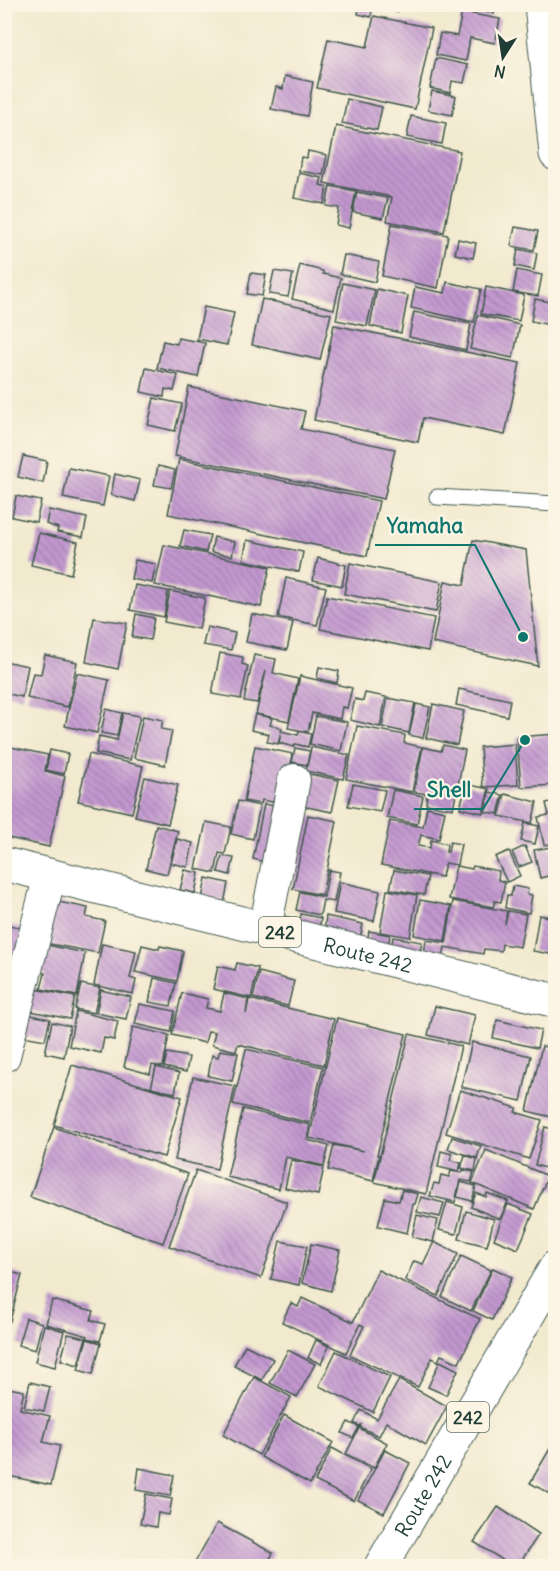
<svg xmlns="http://www.w3.org/2000/svg" width="560" height="1571" font-family="Delius,sans-serif">
  <style>
    .building { fill: url(#building-back-hatch) }
    .lines { fill: none; stroke-linecap: round; stroke-linejoin: round }
    .service-casing { stroke: #3f574b; stroke-width: 17 }
    .minor-casing { stroke: #3f574b; stroke-width: 34 }
    .primary-casing { stroke: #3f574b; stroke-width: 35 }
    .trunk-casing { stroke: #3f574b; stroke-width: 35 }
    .service { stroke: #fff; stroke-width: 15 }
    .minor { stroke: #fff; stroke-width: 32 }
    .primary { stroke: #fff; stroke-width: 33 }
    .trunk { stroke: #fff; stroke-width: 33 }
    .labels { text-anchor: middle; dominant-baseline: central; stroke-width: 4.5; stroke-linejoin: round; paint-order: stroke }
    .shield { fill: #fcf5e5; stroke: #617469; stroke-width: 1.5 }
    .shield-label { font-size: 18px; font-weight: bold; fill: #1f3d34 }
    .street-label { font-size: 20px; fill: #1f3d34; stroke: #fcf5e5 }
    .leader { fill: none; stroke: #0f766e; stroke-width: 2 }
    .callout-dot { fill: #0f766e; stroke: #fcf5e5; stroke-width: 2 }
    .callout-label { font-size: 21px; text-anchor: middle; font-weight: bold; fill: #0f766e; stroke: #fcf5e5; stroke-width: 4.5; stroke-linejoin: round; paint-order: stroke }
  </style>
  <defs>
    <pattern id="building-back-hatch" width="6" height="6" patternUnits="userSpaceOnUse" patternTransform="scale(1.5)"><rect width="6" height="6" fill="#c398d0"/><path d="M-1 5l2 2M0 0l6 6M5-1l2 2" fill="none" stroke="#9e7daa"/></pattern>
  </defs>
  <rect width="100%" height="100%" fill="#fcf5e5"/>
  <filter id="ink" filterUnits="userSpaceOnUse"><feTurbulence type="fractalNoise" baseFrequency=".0167" numOctaves="2"/><feDisplacementMap in="SourceGraphic" scale="12" xChannelSelector="R" yChannelSelector="G"/><feConvolveMatrix kernelMatrix="1 2 1 2 8 2 1 2 1" color-interpolation-filters="sRGB"/></filter>
  <filter id="wash" filterUnits="userSpaceOnUse"><feTurbulence type="fractalNoise" baseFrequency=".008" numOctaves="4" result="noise"/><feDisplacementMap in="SourceGraphic" scale="24" xChannelSelector="R" yChannelSelector="G"/><feGaussianBlur stdDeviation="1.35" result="paint"/><feColorMatrix in="noise" values="0 0 0 0 0 0 0 0 0 0 0 0 0 0 0 0 0 1.4 0 .05"/><feComposite in="paint" operator="in"/></filter>
  <g filter="url(#wash)">
    <rect width="100%" height="100%" fill="#f2eacf"/>
    <g id="blocks">
      <g class="building">
        <path d="M360,4H373L371,17L358,14Z"/>
        <path d="M380,4H399L397,12L379,8Z"/>
        <path d="M472,4H496L494,14L471,9Z"/>
        <path d="M462,12L500,19L495,43L470,38L466,61L436,55L440,33L457,36Z"/>
        <path d="M374,16L432,28L415,109L317,88L328,39L367,47Z"/>
        <path d="M436,58L468,65L464,83L452,81L450,93L430,88Z"/>
        <path d="M285,76L313,82L307,116L271,109L276,87L283,89Z"/>
        <path d="M432,91L456,96L452,115L428,110Z"/>
        <path d="M347,99L382,107L377,130L342,123Z"/>
        <path d="M411,116L446,123L442,144L407,137Z"/>
        <path d="M336,126L460,151L444,232L387,221L392,197L324,183Z"/>
        <path d="M308,151L327,155L323,175L299,171L301,157L307,158Z"/>
        <path d="M299,173L322,178L320,185L327,187L324,204L294,198Z"/>
        <path d="M330,186L356,191L349,228L336,225L339,208L326,206Z"/>
        <path d="M357,192L388,198L383,218L353,212Z"/>
        <path d="M392,224L448,235L438,288L382,276Z"/>
        <path d="M515,227L538,231L534,250L511,246Z"/>
        <path d="M458,239L476,243L473,258L455,254Z"/>
        <path d="M518,249L537,253L534,270L515,266Z"/>
        <path d="M344,255L379,262L375,282L340,274Z"/>
        <path d="M300,265L323,271V274L341,278L334,309L292,299Z"/>
        <path d="M517,270L542,275L538,296L513,292Z"/>
        <path d="M274,271L293,274L288,297L269,294Z"/>
        <path d="M251,273L266,275L262,296L247,294Z"/>
        <path d="M447,282L481,289L474,322L411,308L415,287L445,293Z"/>
        <path d="M343,283L375,290L367,326L336,320Z"/>
        <path d="M486,287L524,295L519,321L481,314Z"/>
        <path d="M377,289L408,296L401,333L370,326Z"/>
        <path d="M262,299L331,314L320,360L252,345Z"/>
        <path d="M535,299L556,303L555,326L531,321Z"/>
        <path d="M204,307L234,313L227,345L197,339Z"/>
        <path d="M414,312L471,324L466,350L409,337Z"/>
        <path d="M478,315L520,325L513,358L470,349Z"/>
        <path d="M334,325L520,363L505,435L423,418L418,442L314,420Z"/>
        <path d="M178,338L205,343L198,377L157,368L163,341L177,344Z"/>
        <path d="M146,368L178,375L174,391L165,389L164,397L141,392Z"/>
        <path d="M189,387L305,411L301,429L395,449L384,499L175,456Z"/>
        <path d="M154,398L182,404L175,431L148,425Z"/>
        <path d="M23,456L47,461L43,483L18,477Z"/>
        <path d="M179,459L379,501L367,556L168,514Z"/>
        <path d="M158,466L175,470L171,488L154,485Z"/>
        <path d="M69,468L109,476L103,506L63,498Z"/>
        <path d="M115,474L140,480L135,501L111,495Z"/>
        <path d="M16,496L41,501L36,522L12,517Z"/>
        <path d="M49,510L87,518L83,537L57,532L58,528L46,524Z"/>
        <path d="M184,530L210,535L206,552L180,546Z"/>
        <path d="M39,533L78,542L71,574L31,565Z"/>
        <path d="M214,537L235,542L232,556L211,552Z"/>
        <path d="M247,540L303,552L299,572L243,560Z"/>
        <path d="M473,540L526,550L538,666L433,643L445,581L464,585Z"/>
        <path d="M164,545L270,567L261,607L155,585Z"/>
        <path d="M318,558L346,565L342,586L313,580Z"/>
        <path d="M135,560L156,564L152,583L131,579Z"/>
        <path d="M350,563L442,582L436,612L344,594Z"/>
        <path d="M286,578L326,587L317,625L278,617Z"/>
        <path d="M135,585L168,591L164,617L130,610Z"/>
        <path d="M170,591L205,598L199,629L164,622Z"/>
        <path d="M327,596L434,618L428,651L320,629Z"/>
        <path d="M136,614L154,618L150,640L132,637Z"/>
        <path d="M252,614L293,622L287,650L246,642Z"/>
        <path d="M94,618L127,623L118,669L86,662Z"/>
        <path d="M207,627L235,633L231,650L203,645Z"/>
        <path d="M220,653L243,657L242,664L248,666L241,699L212,694Z"/>
        <path d="M45,655L77,662L68,707L27,698L33,673L41,674Z"/>
        <path d="M254,655L276,659L273,673L298,679L289,721L256,714L266,671L257,703L244,701Z"/>
        <path d="M4,661L28,666L22,697L4,693Z"/>
        <path d="M319,667L339,671L337,683L317,678Z"/>
        <path d="M77,673L109,680L97,733L65,726Z"/>
        <path d="M300,676L352,688L347,708L342,707L340,719L312,713L308,732L288,728Z"/>
        <path d="M459,689L510,700L507,716L456,705Z"/>
        <path d="M365,693L386,697L380,727L350,720L355,699L363,701Z"/>
        <path d="M388,698L415,703L409,733L382,727Z"/>
        <path d="M416,704L430,707L423,738L409,735Z"/>
        <path d="M433,704L464,711L457,745L426,738Z"/>
        <path d="M106,709L122,713L117,736L101,733Z"/>
        <path d="M123,713L140,716L130,760L96,753L99,736L117,740Z"/>
        <path d="M255,714L272,718L270,725L282,728L281,731L298,735L299,731L311,734L308,747L295,744L294,747L279,743L281,733L278,744L267,742L269,734L251,730Z"/>
        <path d="M143,716L163,720L161,729L172,731L165,765L134,758Z"/>
        <path d="M316,716L347,722L341,751L310,744Z"/>
        <path d="M357,726L405,735L404,743L422,747L412,792L346,779Z"/>
        <path d="M556,734V785L521,787L517,737Z"/>
        <path d="M515,744L518,785L483,787L480,747Z"/>
        <path d="M443,745L465,750L453,809L426,804L427,794L414,792L423,747L441,751Z"/>
        <path d="M255,746L293,754L283,804L262,800L261,804L244,801Z"/>
        <path d="M11,747L48,755L45,771L65,776L49,847L4,837V778Z"/>
        <path d="M311,747L349,755L343,779L306,771Z"/>
        <path d="M295,748L310,751L307,765L292,762Z"/>
        <path d="M50,750L68,754L64,774L46,770Z"/>
        <path d="M89,754L143,766L132,813L78,801Z"/>
        <path d="M304,773L339,780L332,812L297,805Z"/>
        <path d="M145,777L178,785L168,824L135,816Z"/>
        <path d="M353,784L385,790L380,812L348,806Z"/>
        <path d="M466,784L489,789L483,813L460,808Z"/>
        <path d="M393,790L423,796L417,824L387,818Z"/>
        <path d="M489,792L503,795L498,814L485,812Z"/>
        <path d="M505,794L537,802L532,823L499,816Z"/>
        <path d="M238,801L260,806L253,839L231,834Z"/>
        <path d="M556,801V843L544,845L538,817L549,815L546,803Z"/>
        <path d="M264,804L280,807L269,863L253,859Z"/>
        <path d="M427,807L445,811L439,839L421,835L418,846L430,848L431,840L447,844L446,852H448L450,842L461,844L457,865L445,863L442,877L381,865L390,821L423,827Z"/>
        <path d="M308,815L337,821L322,895L293,889Z"/>
        <path d="M206,822L231,827L225,854L219,853L215,873L196,869Z"/>
        <path d="M525,823L539,826L535,844L521,841Z"/>
        <path d="M156,825L178,831L167,874L146,869Z"/>
        <path d="M177,839L193,843L188,867L171,863Z"/>
        <path d="M525,846L532,862L519,867L512,852Z"/>
        <path d="M551,847L556,866V874L540,878L534,850Z"/>
        <path d="M509,851L520,876L507,882L495,857Z"/>
        <path d="M222,856L234,858L230,875L218,872Z"/>
        <path d="M456,866L472,869L473,866L499,871L498,880L505,882L501,902L495,901L493,907L449,899Z"/>
        <path d="M185,870L199,873L195,893L180,890Z"/>
        <path d="M329,870L340,872L334,902L323,900L320,915L296,910L300,892L324,897Z"/>
        <path d="M394,870L428,876L424,895L390,889Z"/>
        <path d="M206,878L228,883L224,904L202,899Z"/>
        <path d="M340,882L380,891L374,921L334,913Z"/>
        <path d="M513,886L528,889L527,894L532,895L529,913L505,908L507,895L511,896Z"/>
        <path d="M387,890L417,895L410,937L380,932Z"/>
        <path d="M420,900L451,906L445,941L414,935Z"/>
        <path d="M54,901L88,908L86,917L105,921L98,953L45,943Z"/>
        <path d="M453,901L507,911L505,924L508,911L526,914L520,947L502,944L501,951L484,949L483,954L445,947L443,957L424,954L426,940L446,943Z"/>
        <path d="M301,914L321,918L319,931L299,926Z"/>
        <path d="M539,915L556,918V955L533,951Z"/>
        <path d="M326,916L363,924L360,939L324,932Z"/>
        <path d="M4,924L24,928L4,1006Z"/>
        <path d="M369,931L390,935L388,947L367,942Z"/>
        <path d="M393,937L422,942L419,956L391,950Z"/>
        <path d="M38,943L85,953L77,996L41,989L45,973L32,971Z"/>
        <path d="M102,944L136,951L130,978L136,980L133,994L94,985Z"/>
        <path d="M142,945L159,949L160,946L183,951L177,981L135,972Z"/>
        <path d="M237,963L258,968L251,998L213,989L218,966L235,970Z"/>
        <path d="M259,972L294,981L288,1006L253,998Z"/>
        <path d="M154,978L176,983L171,1006L149,1002Z"/>
        <path d="M81,984L100,988L94,1013L75,1009Z"/>
        <path d="M30,988L75,997L70,1019L26,1010Z"/>
        <path d="M101,990L131,997L126,1019L96,1013Z"/>
        <path d="M182,993L208,999L206,1008L220,1011L224,993L248,999L246,1014L249,999L334,1019L324,1065L238,1044L236,1051L212,1045L215,1032L208,1031L205,1043L172,1035Z"/>
        <path d="M140,1004L175,1011L171,1032L135,1024Z"/>
        <path d="M435,1006L475,1015L468,1045L428,1035Z"/>
        <path d="M76,1011L118,1021L114,1040L104,1038L101,1053L69,1046Z"/>
        <path d="M22,1013L50,1019L45,1040L17,1035Z"/>
        <path d="M337,1018L406,1034L377,1155H379L373,1181L328,1170L334,1145L364,1151L309,1138Z"/>
        <path d="M497,1020L541,1030L537,1048L493,1038Z"/>
        <path d="M52,1022L70,1026L64,1057L45,1053Z"/>
        <path d="M133,1027L169,1035L163,1067L152,1065L150,1074L124,1067Z"/>
        <path d="M409,1034L461,1046L426,1194L374,1182Z"/>
        <path d="M472,1042L531,1056L521,1101L461,1087Z"/>
        <path d="M542,1046L556,1049V1118L527,1111Z"/>
        <path d="M246,1049L323,1067L310,1123L233,1104Z"/>
        <path d="M220,1050L238,1053L232,1081L208,1076L212,1055L218,1057Z"/>
        <path d="M167,1053L189,1057L186,1072L164,1067Z"/>
        <path d="M72,1065L182,1097L164,1157L54,1125Z"/>
        <path d="M156,1067L179,1073L175,1093L151,1088Z"/>
        <path d="M193,1077L235,1086L217,1169L175,1160Z"/>
        <path d="M460,1090L517,1108L515,1112L542,1120L529,1159L446,1133Z"/>
        <path d="M243,1109L310,1125L307,1140L329,1146L324,1166L286,1157L279,1189L227,1177Z"/>
        <path d="M54,1127L188,1174L163,1243L30,1197Z"/>
        <path d="M545,1127L556,1130V1191L548,1189L553,1170L535,1165Z"/>
        <path d="M452,1137L481,1146L477,1158L448,1149Z"/>
        <path d="M486,1150L548,1176L534,1209L472,1183Z"/>
        <path d="M441,1151L452,1154L450,1160L461,1163L459,1172L438,1167Z"/>
        <path d="M465,1155L477,1159L475,1171L461,1168Z"/>
        <path d="M291,1160L324,1167L318,1195L285,1188Z"/>
        <path d="M196,1170L287,1202L261,1278L169,1246Z"/>
        <path d="M463,1170L474,1172L471,1182L460,1180L455,1202L430,1196L434,1183L439,1184L441,1175L449,1177L451,1171L462,1173Z"/>
        <path d="M461,1182L476,1186L472,1201L457,1197Z"/>
        <path d="M402,1190L418,1194L415,1204H413L407,1233L378,1226L385,1198L399,1201Z"/>
        <path d="M476,1193L486,1197L487,1193L508,1201L500,1219L471,1207Z"/>
        <path d="M421,1197L444,1203L440,1217L417,1212Z"/>
        <path d="M447,1202L463,1207L456,1234L439,1230Z"/>
        <path d="M508,1204L533,1214L518,1249L494,1239Z"/>
        <path d="M466,1211L494,1219L487,1246L459,1239Z"/>
        <path d="M417,1215L438,1220L433,1242L412,1237Z"/>
        <path d="M280,1241L307,1246L299,1285L271,1279Z"/>
        <path d="M434,1242L458,1254L438,1296L405,1280L414,1261L423,1264Z"/>
        <path d="M311,1244L340,1250L331,1291L302,1283Z"/>
        <path d="M461,1256L491,1270L471,1311L442,1297Z"/>
        <path d="M493,1268L512,1277L492,1320L473,1311Z"/>
        <path d="M4,1270L22,1275L10,1321L4,1319Z"/>
        <path d="M378,1270L480,1319L459,1363L441,1355L438,1361L432,1358L418,1387L350,1355L364,1326L360,1324L346,1353L282,1322L291,1303L298,1307L302,1298L353,1322Z"/>
        <path d="M52,1300L94,1311L91,1320L105,1324L100,1341L87,1338L88,1336L46,1324Z"/>
        <path d="M26,1318L42,1323L35,1350L18,1345Z"/>
        <path d="M44,1325L64,1331L55,1367L35,1362Z"/>
        <path d="M68,1334L86,1338L78,1365L61,1360Z"/>
        <path d="M87,1339L101,1343L93,1374L78,1370Z"/>
        <path d="M316,1340L329,1346L321,1364L308,1358Z"/>
        <path d="M245,1345L273,1359L262,1380L234,1366Z"/>
        <path d="M288,1350L315,1364L297,1397L270,1383Z"/>
        <path d="M336,1351L390,1377L373,1412L319,1386Z"/>
        <path d="M440,1361L458,1370L446,1395L428,1387Z"/>
        <path d="M254,1377L291,1397L259,1455L223,1435Z"/>
        <path d="M399,1380L447,1406L426,1445L386,1422L379,1436L360,1427L361,1425L359,1426L354,1423L361,1410L377,1419Z"/>
        <path d="M30,1382L50,1387L44,1411L24,1407Z"/>
        <path d="M4,1387L24,1391L20,1409L50,1416L43,1442L60,1446L51,1485L4,1475Z"/>
        <path d="M284,1415L333,1442L310,1484L261,1457Z"/>
        <path d="M348,1422L359,1427L353,1438L342,1433Z"/>
        <path d="M359,1428L387,1443L374,1468L346,1454Z"/>
        <path d="M551,1447L556,1449V1497L530,1483Z"/>
        <path d="M332,1448L371,1469L354,1501L315,1481Z"/>
        <path d="M385,1450L410,1463L384,1513L358,1500Z"/>
        <path d="M139,1468L174,1475L170,1496L136,1490Z"/>
        <path d="M146,1494L172,1499L169,1515L158,1513L156,1527L140,1524Z"/>
        <path d="M498,1507L539,1534L518,1566H512L474,1542Z"/>
        <path d="M217,1523L273,1553L266,1566H193Z"/>
      </g>
    </g>
  </g>
  <g filter="url(#ink)">
    <use href="#blocks" fill-opacity="0" stroke="#3f574b" stroke-width="1.5"/>
    <g class="lines">
      <defs>
        <path id="service" d="M437,497L556,504"/>
        <g id="minor">
          <path d="M265,929L294,780"/>
          <path d="M4,1056L50,875"/>
        </g>
        <g id="primary">
          <path id="s1" d="M4,864L556,1001"/>
          <path id="s2" d="M381,1566L556,1267"/>
        </g>
        <path id="trunk" d="M541,4L556,154"/>
      </defs>
      <use href="#service" class="service-casing"/>
      <use href="#minor" class="minor-casing"/>
      <use href="#primary" class="primary-casing"/>
      <use href="#trunk" class="trunk-casing"/>
      <use href="#service" class="service"/>
      <use href="#minor" class="minor"/>
      <use href="#primary" class="primary"/>
      <use href="#trunk" class="trunk"/>
    </g>
  </g>
  <g class="labels">
    <g class="shield">
      <rect x="259" y="917" width="42" height="30" rx="4.5"/>
      <rect x="447" y="1402" width="42" height="30" rx="4.5"/>
    </g>
    <g class="shield-label">
      <text x="280" y="932">242</text>
      <text x="468" y="1417">242</text>
    </g>
    <g class="street-label">
      <text stroke="none"><textPath href="#s1" startOffset="375">Route 242</textPath></text>
      <text stroke="none"><textPath href="#s2" startOffset="82">Route 242</textPath></text>
    </g>
  </g>
  <path class="leader" d="M523 637L475 545H375M525 740L483 809H414"/>
  <g class="callout-dot">
    <circle cx="523" cy="637" r="6"/>
    <circle cx="525" cy="740" r="6"/>
  </g>
  <g class="callout-label">
    <text x="425" y="533">Yamaha</text>
    <text x="449" y="797">Shell</text>
  </g>
  <rect width="560" height="1571" fill="none" stroke="#fcf5e5" stroke-width="24"/>
  <g transform="translate(503 57) rotate(192)" stroke="#fcf5e5" stroke-width="4.5" paint-order="stroke">
  <path d="M0-4.5L10 22L0 15L-10 22Z" fill="#1f3d34"/>
  <text y="-9" font-size="16" font-weight="bold" text-anchor="middle" fill="#1f3d34">N</text>
  </g>
</svg>
